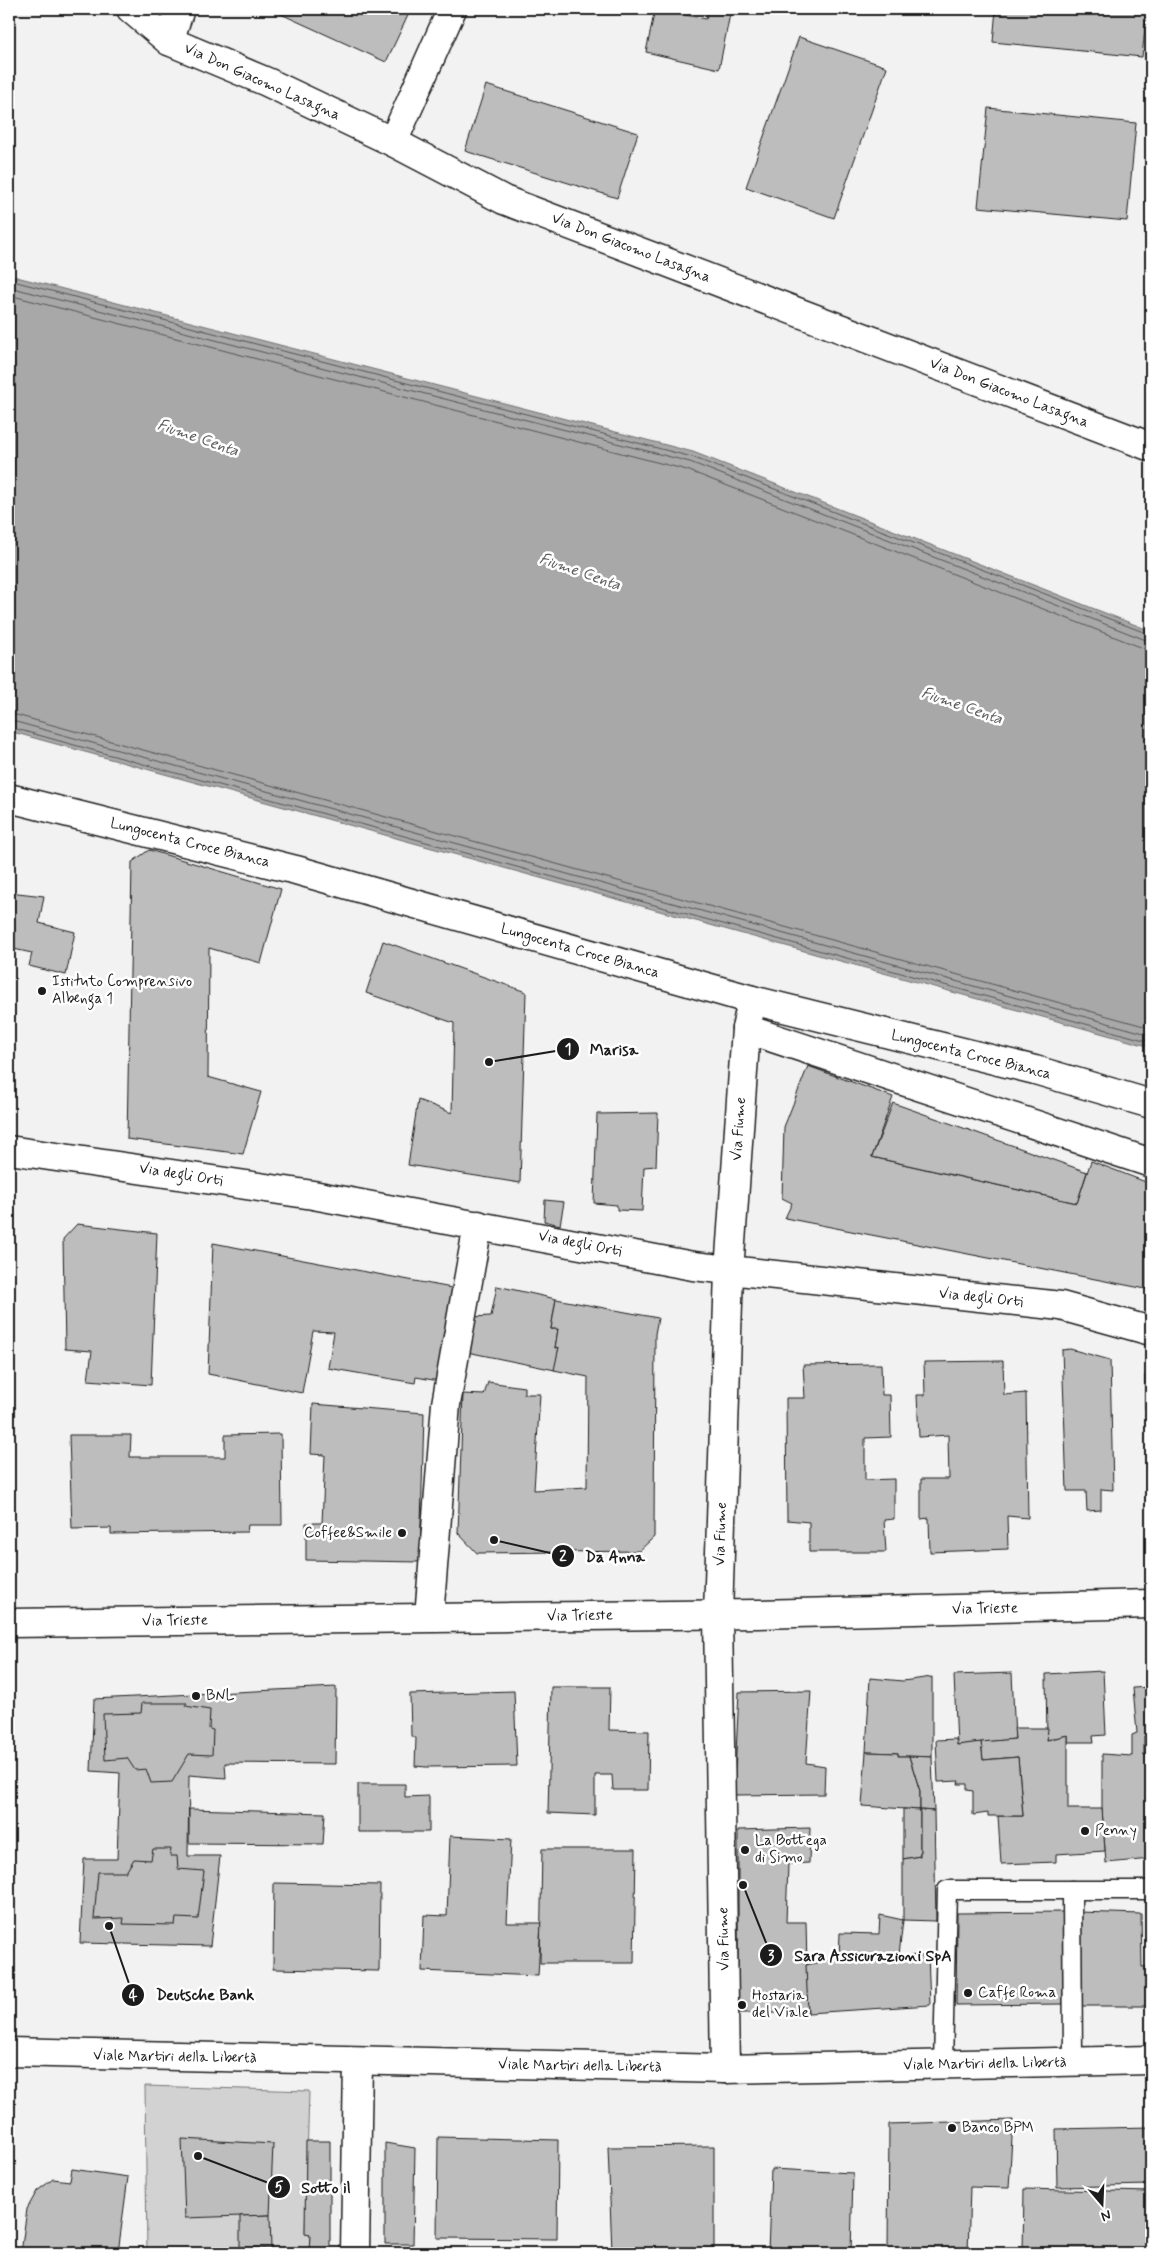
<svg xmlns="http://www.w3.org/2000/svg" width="1160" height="2262" font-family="Mynerve,sans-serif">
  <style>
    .green { fill: #d2d2d2; stroke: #777 }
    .water { fill: #a8a8a8; stroke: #707070 }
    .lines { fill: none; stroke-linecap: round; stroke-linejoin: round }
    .shore { stroke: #545454; stroke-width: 1 }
    .building { fill: #bdbdbd; stroke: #1c1c1c }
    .service-casing { stroke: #1c1c1c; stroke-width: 21 }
    .minor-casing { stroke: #1c1c1c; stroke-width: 31 }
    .tertiary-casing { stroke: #1c1c1c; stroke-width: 31 }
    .service { stroke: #fff; stroke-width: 18 }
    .minor { stroke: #fff; stroke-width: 28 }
    .tertiary { stroke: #fff; stroke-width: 28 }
    .poi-dot { fill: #1c1c1c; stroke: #fff; stroke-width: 2 }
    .labels { text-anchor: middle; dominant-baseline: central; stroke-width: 5; stroke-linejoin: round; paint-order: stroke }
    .street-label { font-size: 15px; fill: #1c1c1c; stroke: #fff }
    .poi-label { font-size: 15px; fill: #1c1c1c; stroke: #fff; text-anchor: start }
    .water-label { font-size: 16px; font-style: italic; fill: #5b5b5b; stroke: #fff }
    .leader { fill: none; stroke: #1c1c1c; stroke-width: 2 }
    .callout-dot { fill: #1c1c1c; stroke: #fff; stroke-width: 2 }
    .mark-label { font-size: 15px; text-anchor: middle; font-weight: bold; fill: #fff }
    .callout-label { font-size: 16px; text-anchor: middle; font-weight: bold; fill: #1c1c1c; stroke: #fff; stroke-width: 5; stroke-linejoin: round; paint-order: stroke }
  </style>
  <rect width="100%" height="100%" fill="#f2f2f2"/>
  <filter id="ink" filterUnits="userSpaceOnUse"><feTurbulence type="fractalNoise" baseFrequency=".02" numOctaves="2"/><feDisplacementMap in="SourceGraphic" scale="10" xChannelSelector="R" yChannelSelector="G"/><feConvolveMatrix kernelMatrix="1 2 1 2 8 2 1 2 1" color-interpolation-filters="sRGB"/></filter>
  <g filter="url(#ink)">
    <path class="green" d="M145,2086L309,2091L305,2233L310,2235L309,2253H147Z"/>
    <path class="water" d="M9,275L693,452L1151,631V1047L9,731Z"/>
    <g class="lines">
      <g class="shore">
        <path d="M9,280L692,457L1151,635"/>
        <path d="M9,287L690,462L1151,642"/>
        <path d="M9,295L687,470L1143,648L1151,649"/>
        <path d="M9,713L1151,1028"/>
        <path d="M9,720L1151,1035"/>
        <path d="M9,727L1151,1042"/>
      </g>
    </g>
    <g class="building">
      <path d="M270,9H411L386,62Z"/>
      <path d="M655,9L706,19L709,9H731L719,69L646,52Z"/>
      <path d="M996,9H1147L1142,57L993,42Z"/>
      <path d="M799,37L887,67L834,218L746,187Z"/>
      <path d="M486,85L638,133L617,198L465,151Z"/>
      <path d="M988,108L1136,123L1127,221L978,207Z"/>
      <path d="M149,850L281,889L261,963L209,948L208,1077L261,1092L243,1154L127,1139L132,862Z"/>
      <path d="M9,892L44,896L39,923L75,932L66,975L29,966L32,953L9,948Z"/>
      <path d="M383,941L526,992L520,1183L408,1165L418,1100L452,1113L454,1023L366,993Z"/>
      <path d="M808,1066L893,1097L872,1157L1077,1203L1091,1161L1151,1184V1290L785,1218L792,1203L782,1198L784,1127Z"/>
      <path d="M893,1103L1087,1172L1077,1203L872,1157Z"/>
      <path d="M658,1113L656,1166L644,1167L642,1211L617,1210V1205L594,1203L597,1114Z"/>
      <path d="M545,1200L564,1202L560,1225L544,1221Z"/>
      <path d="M77,1224L157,1233L151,1385L88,1380L92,1351L65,1349L63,1239Z"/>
      <path d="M213,1243L457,1289L439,1381L416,1377L415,1383L328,1368L334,1332L313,1331L302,1393L208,1374Z"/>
      <path d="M497,1286L556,1299L551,1329H558L555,1348L559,1347L555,1370L467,1352L472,1317L491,1316Z"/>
      <path d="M556,1299L658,1318L655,1334L654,1537L639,1551L477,1553L458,1533L463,1394L484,1395L488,1382L524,1387V1394H540L534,1490L587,1487L588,1377L554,1370L559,1347L555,1348L558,1329H551Z"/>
      <path d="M1070,1349L1110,1360L1113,1490L1101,1489V1510L1087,1511L1086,1491H1067L1062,1350Z"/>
      <path d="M1003,1361L1004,1395L1026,1393L1028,1518L1007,1516L1008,1549L930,1552L929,1518L921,1519V1479H949L948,1435L919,1437L917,1395H925L924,1362Z"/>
      <path d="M881,1364L882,1395H890L891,1437L865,1438V1480L894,1479V1519L884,1520L886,1552H809V1522L787,1520L786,1398H805L803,1365Z"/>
      <path d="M1151,1374V1410L1145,1409V1375Z"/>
      <path d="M313,1404L424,1413L420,1562L306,1560V1523H322L325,1455L311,1454Z"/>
      <path d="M281,1434L282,1525H248L247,1532L111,1534V1528L72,1529L69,1435H131L130,1457H225V1435Z"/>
      <path d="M1103,1671L1106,1735L1093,1736L1094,1742H1068V1735L1047,1740L1046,1674Z"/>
      <path d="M1012,1673L1015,1739L957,1745L954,1675Z"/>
      <path d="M932,1677V1757L898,1756V1753L866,1752L870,1678L903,1681Z"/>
      <path d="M336,1687L335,1764L225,1763L226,1778L189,1775L188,1856H220L210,1946L80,1943L84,1859H117L120,1773L91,1771L94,1699Z"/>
      <path d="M551,1687H610L609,1730L649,1731L648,1790H613L612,1775H595V1815L548,1813Z"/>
      <path d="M1151,1687V1736H1144V1755L1151,1754V1859L1106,1863L1102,1809V1754L1132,1756V1735L1137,1733L1133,1688Z"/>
      <path d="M514,1691L517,1766L426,1767L415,1766L416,1738L411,1736L410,1694Z"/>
      <path d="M811,1691L806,1763L825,1766L824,1794L734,1795L739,1692Z"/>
      <path d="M142,1703H187L185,1706L210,1710L209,1729L213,1730L212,1755L189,1754L172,1782L151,1783L146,1769L135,1770L127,1758L105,1760L103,1714L141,1713Z"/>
      <path d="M1014,1728H1048L1047,1740L1068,1735V1809H1102L1105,1851L1056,1854V1862L1001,1864L998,1816H1023L1018,1757L983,1760L981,1742L1015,1739Z"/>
      <path d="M956,1739L957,1745L981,1742L983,1760L1018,1757L1023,1816H988V1813L973,1815V1791L967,1790V1784H958L959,1781L938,1782L936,1740Z"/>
      <path d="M866,1752L898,1753V1756H909L920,1791V1810L862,1806Z"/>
      <path d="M909,1756L932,1757L934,1811L920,1810V1791Z"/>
      <path d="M358,1784H405V1797L429,1796V1832H358Z"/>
      <path d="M189,1809L325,1813L323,1844L189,1843Z"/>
      <path d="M903,1809L920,1810V1856L903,1859Z"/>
      <path d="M920,1810L934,1811L936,1921L903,1920V1859L920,1856Z"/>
      <path d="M810,1828L809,1863L788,1864L786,1922H806L808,2013H738V1830Z"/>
      <path d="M450,1836L511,1839L507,1923H541L538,1976L422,1971L424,1915L447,1916Z"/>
      <path d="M153,1849H171L170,1856H177L178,1869L204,1871L198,1919L176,1918L175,1925L123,1924L124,1918L94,1919L98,1872H126L134,1859L151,1860Z"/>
      <path d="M542,1849H636L634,1963H540Z"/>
      <path d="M274,1883L380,1885L379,1971L273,1969Z"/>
      <path d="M1064,1912L1063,2004L956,2005L957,1913Z"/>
      <path d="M1079,1912L1141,1914L1142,1967L1151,1966V2006H1081Z"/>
      <path d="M880,1915L903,1920L899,1955L921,1956L928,1954L930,2005L808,2013L806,1965L839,1958L840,1933L879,1934Z"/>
      <path d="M1013,2120L1009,2188L970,2187L968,2253H888L889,2124Z"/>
      <path d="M1151,2127V2185L1057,2187L1056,2129Z"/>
      <path d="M438,2137L558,2140L557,2239L437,2238Z"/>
      <path d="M182,2139L273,2144L270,2215L185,2218Z"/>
      <path d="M306,2141H330V2253H309L310,2235L305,2234Z"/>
      <path d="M385,2143L415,2148L413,2244H385Z"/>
      <path d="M714,2146V2253H612L608,2147Z"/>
      <path d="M72,2169L128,2177L118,2253H21L27,2209L37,2191L53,2179L70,2181Z"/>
      <path d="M771,2169L853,2173L851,2253H768Z"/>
      <path d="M1024,2189L1151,2192V2253H1023Z"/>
      <path d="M270,2215L271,2249L240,2247V2216Z"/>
    </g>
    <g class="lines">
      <defs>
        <g id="service">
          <path d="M1072,1890L1073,2062"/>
          <path d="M943,2065L947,1890H1151"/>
        </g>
        <g id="minor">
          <path d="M131,9L169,41L267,82L393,142L504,200L1151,447"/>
          <path d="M169,41L180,9"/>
          <path d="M393,142L452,9"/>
          <path d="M9,798L296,870L752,1000L1035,1070L1151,1104"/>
          <path d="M746,1029L1151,1163"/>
          <path d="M9,1150L313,1195L693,1266L1061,1306L1151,1331"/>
          <path d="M429,1617L446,1404L478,1225"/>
          <path d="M725,2069L718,1615L729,1271L746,1029L752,1000"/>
          <path d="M355,2253L358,2061"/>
        </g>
        <g id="tertiary">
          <path d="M9,1623L757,1614L1151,1604"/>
          <path d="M9,2052L725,2069L1151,2060"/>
        </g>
      </defs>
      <use href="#service" class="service-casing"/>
      <use href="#minor" class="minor-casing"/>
      <use href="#tertiary" class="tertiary-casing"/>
      <use href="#service" class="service"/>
      <use href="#minor" class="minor"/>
      <use href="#tertiary" class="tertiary"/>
    </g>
  </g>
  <g class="poi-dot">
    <circle cx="42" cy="991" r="5"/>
    <circle cx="402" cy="1533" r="5"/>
    <circle cx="196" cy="1696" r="5"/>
    <circle cx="1085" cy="1831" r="5"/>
    <circle cx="745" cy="1850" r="5"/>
    <circle cx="968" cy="1993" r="5"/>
    <circle cx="742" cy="2005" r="5"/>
    <circle cx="952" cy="2128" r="5"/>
  </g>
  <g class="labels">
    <g class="street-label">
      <text transform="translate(262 82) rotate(24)">Via Don Giacomo Lasagna</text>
      <text transform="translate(631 248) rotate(21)">Via Don Giacomo Lasagna</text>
      <text transform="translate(1009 393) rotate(21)">Via Don Giacomo Lasagna</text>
      <text transform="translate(190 843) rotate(14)">Lungocenta Croce Bianca</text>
      <text transform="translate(580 951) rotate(16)">Lungocenta Croce Bianca</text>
      <text transform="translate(971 1055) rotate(14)">Lungocenta Croce Bianca</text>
      <text transform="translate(739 1129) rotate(-86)">Via Fiume</text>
      <text transform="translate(181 1175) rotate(9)">Via degli Orti</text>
      <text transform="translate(580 1244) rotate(11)">Via degli Orti</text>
      <text transform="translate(981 1298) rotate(6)">Via degli Orti</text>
      <text transform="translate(721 1534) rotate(-88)">Via Fiume</text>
      <text transform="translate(985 1609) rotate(-1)">Via Trieste</text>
      <text transform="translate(580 1616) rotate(-1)">Via Trieste</text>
      <text transform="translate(175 1621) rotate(-1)">Via Trieste</text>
      <text transform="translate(724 1939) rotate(-91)">Via Fiume</text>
      <text transform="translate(175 2057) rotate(1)">Viale Martiri della Libertà</text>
      <text transform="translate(985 2064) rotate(-1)">Viale Martiri della Libertà</text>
      <text transform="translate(580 2066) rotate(1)">Viale Martiri della Libertà</text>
    </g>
    <g class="poi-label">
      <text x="52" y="982">Istituto Comprensivo<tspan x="52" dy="17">Albenga 1</tspan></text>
      <text x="392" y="1533" text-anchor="end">Coffee&amp;Smile</text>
      <text x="206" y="1696">BNL</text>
      <text x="1095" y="1831">Penny</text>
      <text x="755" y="1841">La Bottega<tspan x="755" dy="17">di Simo</tspan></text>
      <text x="978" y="1993">Caffe Roma</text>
      <text x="752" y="1996">Hostaria<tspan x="752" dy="17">del Viale</tspan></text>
      <text x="962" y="2128">Banco BPM</text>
    </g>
    <g class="water-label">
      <text transform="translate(198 438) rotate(19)">Fiume Centa</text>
      <text transform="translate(580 572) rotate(19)">Fiume Centa</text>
      <text transform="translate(962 706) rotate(19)">Fiume Centa</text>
    </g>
  </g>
  <path class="leader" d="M489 1062L568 1049M494 1540L563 1556M743 1885L771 1955M109 1926L133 1995M198 2156L279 2187"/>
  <g class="callout-dot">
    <circle cx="489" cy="1062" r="5"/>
    <circle cx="494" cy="1540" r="5"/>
    <circle cx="743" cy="1885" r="5"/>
    <circle cx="109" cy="1926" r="5"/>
    <circle cx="198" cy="2156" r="5"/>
    <circle cx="568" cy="1049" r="12"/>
    <circle cx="563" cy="1556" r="12"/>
    <circle cx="771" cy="1955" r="12"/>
    <circle cx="133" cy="1995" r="12"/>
    <circle cx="279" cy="2187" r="12"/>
  </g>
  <g class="mark-label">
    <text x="568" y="1054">1</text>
    <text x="563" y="1561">2</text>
    <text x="771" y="1961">3</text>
    <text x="133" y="2000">4</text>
    <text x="279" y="2192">5</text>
  </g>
  <g class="callout-label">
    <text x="614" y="1055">Marisa</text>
    <text x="615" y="1562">Da Anna</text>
    <text x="873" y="1961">Sara Assicurazioni SpA</text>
    <text x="205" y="2000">Deutsche Bank</text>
    <text x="326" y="2193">Sotto il</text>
  </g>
  <rect width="1160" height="2262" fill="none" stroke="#fff" stroke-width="30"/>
  <rect x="15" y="15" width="1130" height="2232" fill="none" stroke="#1c1c1c" stroke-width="2" filter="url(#ink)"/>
  <g transform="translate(1102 2204) rotate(161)" stroke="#ffffff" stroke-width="4" paint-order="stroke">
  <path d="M0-4L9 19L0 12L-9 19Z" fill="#1c1c1c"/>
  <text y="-8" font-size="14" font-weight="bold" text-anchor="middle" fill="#1c1c1c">N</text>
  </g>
</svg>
